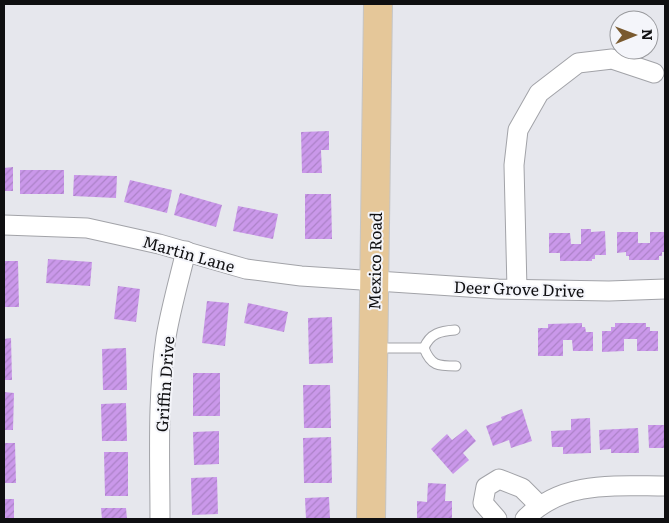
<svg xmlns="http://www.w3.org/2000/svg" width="669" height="523" font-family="Literata,serif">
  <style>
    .building { fill: url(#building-hatch) }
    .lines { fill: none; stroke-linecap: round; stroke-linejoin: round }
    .lane-casing { stroke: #a2a3a8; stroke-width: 11 }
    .street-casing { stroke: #a2a3a8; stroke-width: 21 }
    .primary-casing { stroke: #c5c5c6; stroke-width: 30 }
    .lane { stroke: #fff; stroke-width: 9 }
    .street { stroke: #fff; stroke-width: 19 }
    .primary { stroke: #e5c799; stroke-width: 28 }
    .labels { text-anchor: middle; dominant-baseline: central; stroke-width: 4; stroke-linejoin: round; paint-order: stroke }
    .street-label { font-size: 16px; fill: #0f0f11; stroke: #f4f5fa }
  </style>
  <defs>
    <pattern id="building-hatch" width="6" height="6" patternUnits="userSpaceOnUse" patternTransform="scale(1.25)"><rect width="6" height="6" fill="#ca98ea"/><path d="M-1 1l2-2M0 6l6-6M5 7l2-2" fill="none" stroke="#ac82c8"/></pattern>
  </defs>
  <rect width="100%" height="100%" fill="#e6e7ed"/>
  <g class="building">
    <path d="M329,131V150H321L322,173H302L301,132Z"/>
    <path d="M13,167V191H4V168Z"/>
    <rect x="20" y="170" width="44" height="24"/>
    <path d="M74,175L117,176L116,198L73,196Z"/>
    <path d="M130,180L172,190L167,213L124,202Z"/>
    <path d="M180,193L222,205L216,227L174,215Z"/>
    <path d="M305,194H331L332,239H305Z"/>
    <path d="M238,206L278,214L273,239L233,231Z"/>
    <path d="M581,229H591V232L605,231L606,255H595V259H592V261H560V253H549V233H570L571,244H581Z"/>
    <path d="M617,232H638V243H650V232H665V252H662V256H659V260H629V256H626V252L617,253Z"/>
    <path d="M48,259L92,262L90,286L46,283Z"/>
    <path d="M4,261H18L19,307H4Z"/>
    <path d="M118,286L140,289L136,322L114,319Z"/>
    <path d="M207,301L229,303L225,346L202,343Z"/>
    <path d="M248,303L288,312L284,332L244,323Z"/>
    <path d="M332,317L333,363L309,364L308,318Z"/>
    <path d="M582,323V327H585L586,332H593V351H573L572,340H563V356H538V328H548V324Z"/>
    <path d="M615,323H646V327H650V331H658V351H637V339H624V351L602,352V331H611V327H615Z"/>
    <path d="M11,338L12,380H4V339Z"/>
    <path d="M126,348L127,390H103L102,349Z"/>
    <rect x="193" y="373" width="27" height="43"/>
    <path d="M303,385H330L331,428H304Z"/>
    <path d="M4,392L14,393L13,430H4Z"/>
    <path d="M126,403L127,441H102L101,404Z"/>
    <path d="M522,409L532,441L511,448L509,440L493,446L486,426L502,420L501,417Z"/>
    <path d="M590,418L591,453L563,454V447H552L551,431L571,430V419Z"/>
    <path d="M648,425H665V448H649Z"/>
    <path d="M638,428L639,453H611V449L600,450L599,430Z"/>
    <path d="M466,429L476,441L463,453L469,460L453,474L431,449L447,434L452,440Z"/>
    <path d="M219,431V464L194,465L193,432Z"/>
    <path d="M331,437L332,483H304L303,438Z"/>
    <path d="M4,443H15L16,483H4Z"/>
    <path d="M104,452H128V496H105Z"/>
    <path d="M217,477L218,514L192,515L191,478Z"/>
    <path d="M428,483L446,484L445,501H452V519H417V501L427,502Z"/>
    <path d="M329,497L330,519H306L305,498Z"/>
    <rect x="4" y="499" width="10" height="20"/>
    <path d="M101,508H126L127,519H102Z"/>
  </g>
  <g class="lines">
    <defs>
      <g id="lane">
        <path d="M455,330C441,331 430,333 424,348C431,366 438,366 456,366"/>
        <path d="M376,348H424"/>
      </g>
      <g id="street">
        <path d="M4,225L87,228L159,244L246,269L301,276L498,289L609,291L665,289"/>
        <path d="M517,289L514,165L518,130L539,93L578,63L612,59L654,73"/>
        <path d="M160,519C160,459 157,397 166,337C171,308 179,280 186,251"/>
        <path d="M497,519L483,503L486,487L499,479L522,488L540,506"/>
        <path d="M525,519C562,480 616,486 665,486"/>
      </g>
      <path id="primary" d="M371,519L378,4"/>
    </defs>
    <use href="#lane" class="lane-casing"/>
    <use href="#street" class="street-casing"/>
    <use href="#primary" class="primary-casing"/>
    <use href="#lane" class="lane"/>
    <use href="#street" class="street"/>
    <use href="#primary" class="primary"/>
  </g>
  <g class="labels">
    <g class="street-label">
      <text transform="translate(189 253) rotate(16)">Martin Lane</text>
      <text transform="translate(374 261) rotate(-89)">Mexico Road</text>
      <text transform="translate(519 288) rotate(2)">Deer Grove Drive</text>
      <text transform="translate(164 384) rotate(-86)">Griffin Drive</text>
    </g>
  </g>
  <rect width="669" height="523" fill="none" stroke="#0f0f11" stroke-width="10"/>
  <g transform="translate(634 35) rotate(89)"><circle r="24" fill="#f4f5fa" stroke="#98999d"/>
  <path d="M0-4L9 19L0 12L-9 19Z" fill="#7a5a2f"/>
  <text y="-8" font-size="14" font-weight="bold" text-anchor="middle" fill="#0f0f11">N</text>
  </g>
</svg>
